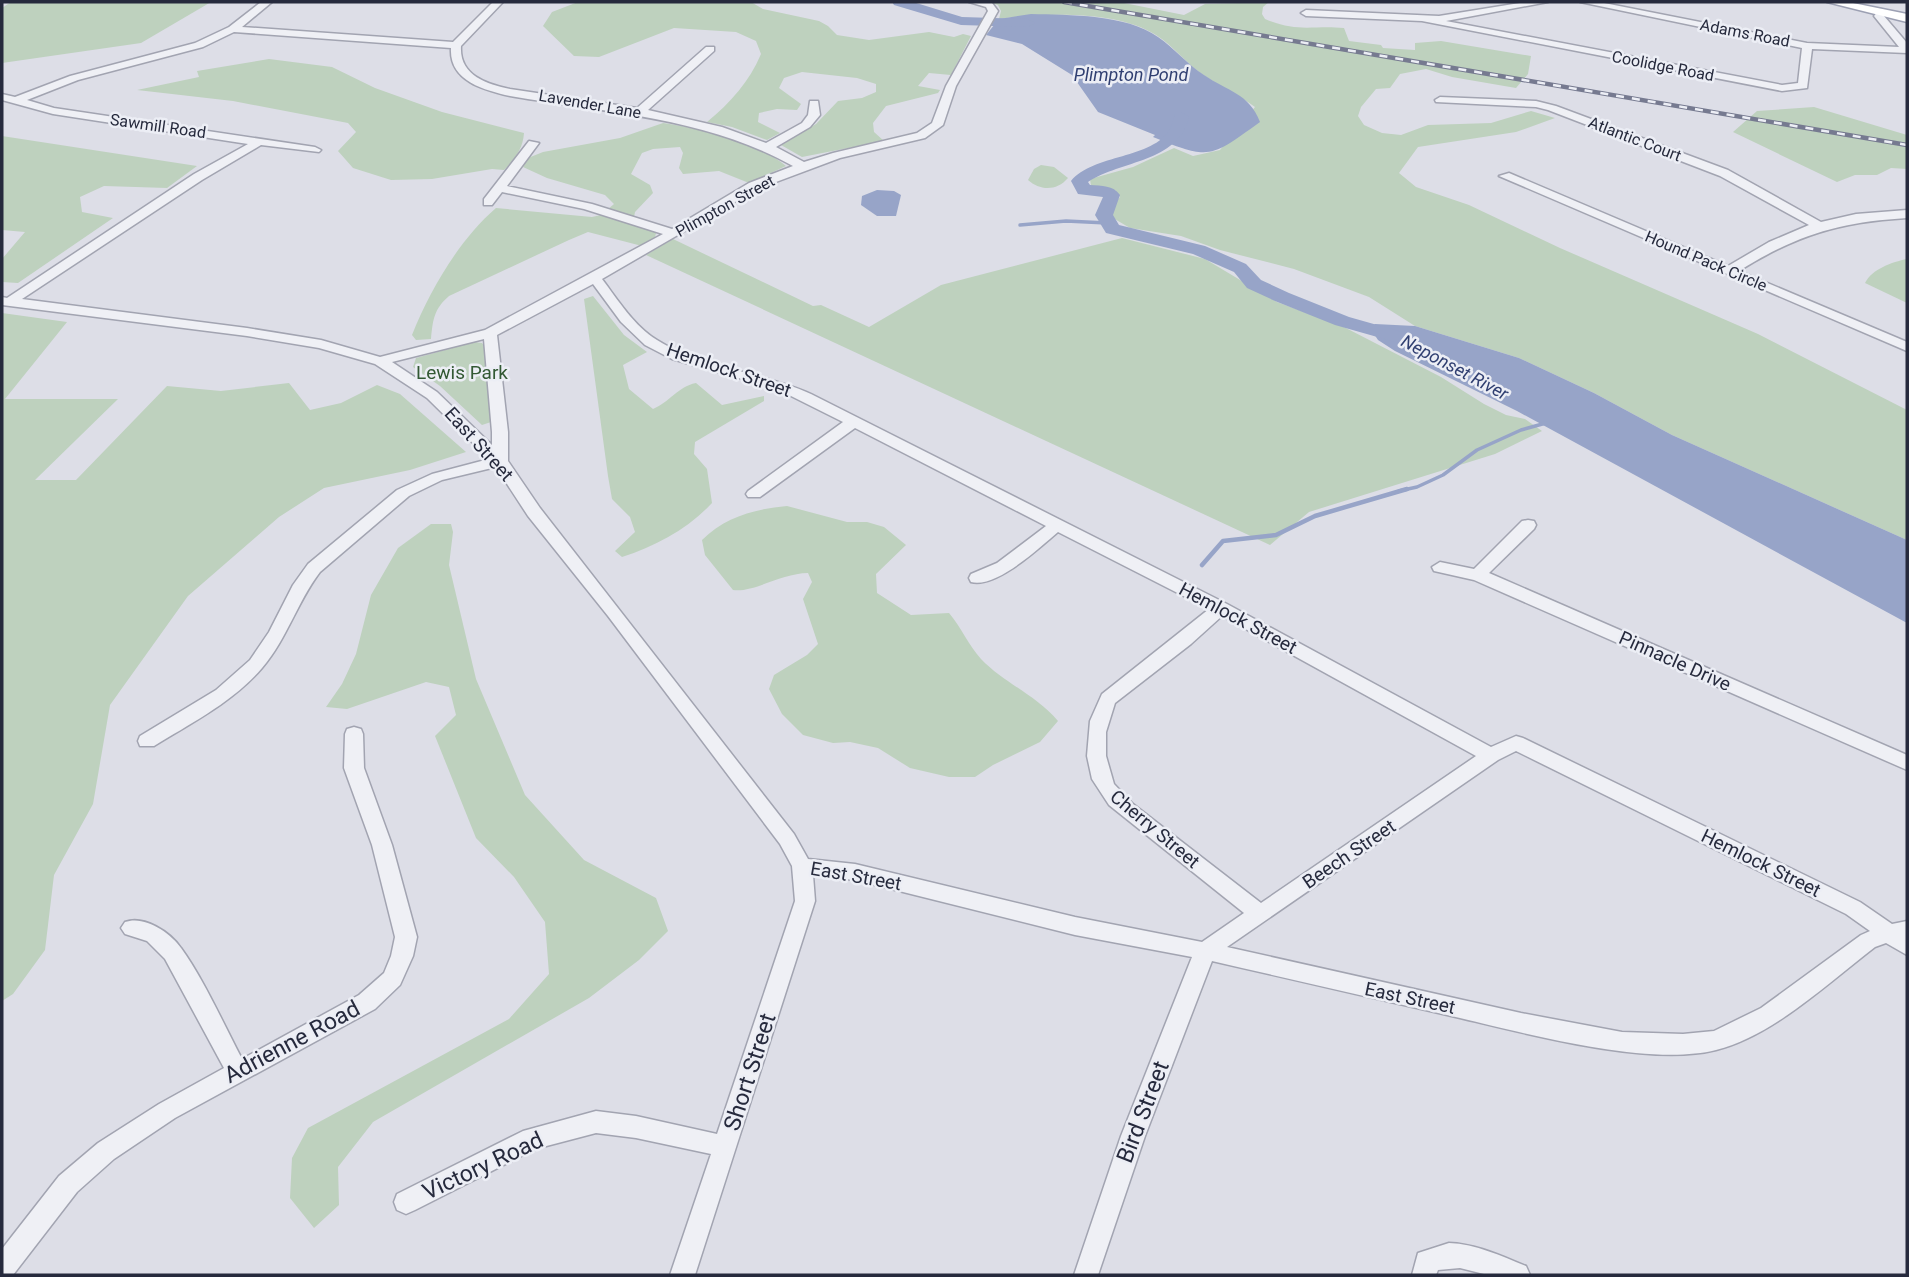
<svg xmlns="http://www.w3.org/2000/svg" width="1909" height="1277" font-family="Roboto,sans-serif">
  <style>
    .green { fill: #bed1be }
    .water { fill: #97a4c8 }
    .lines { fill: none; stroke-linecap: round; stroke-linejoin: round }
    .stream-far1 { stroke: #97a4c8; stroke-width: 3.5 }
    .stream { stroke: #97a4c8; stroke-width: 4.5 }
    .river { fill: #97a4c8; fill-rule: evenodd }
    .minor-casing { stroke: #a2a4b1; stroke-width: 3 }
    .major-casing { stroke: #9ca0b3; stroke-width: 3 }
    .minor { fill: #eff0f5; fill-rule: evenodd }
    .major { fill: #fff; fill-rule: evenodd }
    .rail-casing { stroke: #767a90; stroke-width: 4.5 }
    .rail { stroke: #eceef5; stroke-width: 2.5; stroke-dasharray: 8; stroke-linecap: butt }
    .labels { text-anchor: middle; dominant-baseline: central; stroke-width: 5; stroke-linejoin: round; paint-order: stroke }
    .far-street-label { font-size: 16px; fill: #262a3d; stroke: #eceef5 }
    .far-water-label { font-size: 18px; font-style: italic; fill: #303f71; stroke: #eceef5 }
    .street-label { font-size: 19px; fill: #262a3d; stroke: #eceef5 }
    .park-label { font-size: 19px; fill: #335934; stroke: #eceef5 }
    .near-street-label { font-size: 23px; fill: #262a3d; stroke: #eceef5 }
  </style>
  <rect width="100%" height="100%" fill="#dddee7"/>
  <g class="green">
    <path d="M11,2H211L141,43L2,63V8Z"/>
    <path d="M578,2H751L763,9L819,21L828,26L837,35L869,40L929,32L954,37L963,34L971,36L951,75L929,73L918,86L940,90L938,93L886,106L873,123L874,132L884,141L802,157L781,145L816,124L838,101L862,98L876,92V84L857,78L802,72L784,78L779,88L801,104L797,110L777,109L759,113L758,122L780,133L767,140L732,127L707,122C731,102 749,82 761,54L756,41L736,32L674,28L599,57L574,56L543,26L552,12Z"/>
    <path d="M987,2H1119L1184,15L1205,4L1269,2L1263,7L1262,14L1265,19C1297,33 1313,25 1344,28L1349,41L1381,45L1383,48L1415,50V43L1441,41L1531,56L1528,74L1516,88L1452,77L1426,69L1400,74L1390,88L1376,89L1361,107L1358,116L1364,125L1382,133L1401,135L1428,125L1491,123L1531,111L1555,118L1516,132L1418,147L1399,173L1416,187L1469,205L1560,248L1758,334L1907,410V540L1672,435L1594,393L1519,358L1415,326L1369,297L1294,269L1220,250L1181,236L1130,228L1113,218V205L1120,197L1115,190L1091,186L1090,179L1133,167L1174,148L1193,156L1220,150L1255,107C1239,95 1221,87 1205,76C1187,65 1174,46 1156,35C1116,10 1044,13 999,19L1001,11L998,5Z"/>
    <path d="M269,59L332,67L375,88L442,112L524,133C523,148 516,158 504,170L492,169L432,179L391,180L353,168L338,151L356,132L348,123L233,101L137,90L199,77L197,71Z"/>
    <path d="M1814,107L1907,135V169L1891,168L1877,175H1855L1837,182L1733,132L1757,111Z"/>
    <path d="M663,123C698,128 759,143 786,166L749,183L719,171L683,174L679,168L683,153L680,147L653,149L642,153L631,174L650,185L653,193L635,212L633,222L656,233L655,237L642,246L588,232L569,240L449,296C434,309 433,319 431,339L416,340L412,335C430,290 459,240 496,208L592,217L601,215L614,204L605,195L547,178L523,167L528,158L543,152L620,138Z"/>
    <path d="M2,136L197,166L167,188L104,186L80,197L82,212L113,218L18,283L2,282V259L25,232L2,230Z"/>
    <path d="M1041,165L1054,167L1068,178C1057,191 1040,191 1028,180L1034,169Z"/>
    <path d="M1122,238L1205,259L1277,302L1342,326L1441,377L1484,404L1506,415L1525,419L1542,431L1495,454L1309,512L1270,545L646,255L673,239L813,306L821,305L869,327L941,285Z"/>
    <path d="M1907,259V303L1865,283C1872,269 1892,262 1907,259Z"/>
    <path d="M593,296L624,335L647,352L623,365L629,389L653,409C670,402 677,387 696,383L722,405L764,396V401L695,442L694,454L707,469L712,503C688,529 656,546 622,557L615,551L635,532L630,517L612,499L608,476L584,299Z"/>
    <path d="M2,313L67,322L5,399H118L35,480H76L167,386L221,391L289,383L310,410L341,403L377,385L400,394L466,452L410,470L324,488L279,517L188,596L110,705L93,804L54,875L45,950L13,994L2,1001Z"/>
    <path d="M474,342L482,343L485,347L491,422L482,425L440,386L413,367L416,358Z"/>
    <path d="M787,506L847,522H867L884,527L906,545L876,574L877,593L911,615L949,613C961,627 969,646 981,659C1004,683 1036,695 1058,721L1040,742L993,765L975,777H949L910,768L878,748L850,742L833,743L803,735L782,714L769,689L774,675L807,655L818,644L803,599L812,582L808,573C782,573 753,593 733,590L705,555L702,540C725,517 754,509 787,506Z"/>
    <path d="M431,524H451L453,532L449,565L476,679L525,795L584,860L656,898L668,931L639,960L589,998L373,1122L338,1167L339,1205L314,1228L290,1198L292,1158L308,1128L509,1019L549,974L545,922L514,877L476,838L435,736L456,715L449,687L426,682L347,709L326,707L342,684L356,654L371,595L398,548Z"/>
  </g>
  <g class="water">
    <path d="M1031,14C1069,15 1126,14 1158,37C1174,48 1187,64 1204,75C1227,91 1249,93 1260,122C1211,157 1211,161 1153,137L1155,135L1098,112L1072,75L1022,44L986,35L999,19Z"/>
    <path d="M877,190L894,191L901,195L896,216H877L861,205L862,196Z"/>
    <path d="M1375,324L1415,326L1519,358L1594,393L1672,435L1907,540V623L1517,411L1395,351L1378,340L1370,328Z"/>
  </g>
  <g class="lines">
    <g class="stream-far1">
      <path d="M1020,225L1066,221L1107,223"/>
      <path d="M1399,491L1417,487L1443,475L1477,450L1521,430L1546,423"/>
    </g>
    <path class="stream" d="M1202,565L1223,541L1276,535L1315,516L1407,489"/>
    <g class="river">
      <path d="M892,2H913L962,17L1028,19L1035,23L1028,27L961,25L894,5Z"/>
      <path d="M1181,112L1189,117C1178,163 1121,160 1088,182L1090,185C1102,186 1113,185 1120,195L1113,215L1119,225L1205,246L1246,264L1261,280L1289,293L1349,317L1409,334L1412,338L1409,342L1402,344L1335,325L1275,301L1247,288L1234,272L1193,254L1106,233L1095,215L1103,197L1078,194L1071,181C1093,154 1153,159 1170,129C1172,125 1173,119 1175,114Z"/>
    </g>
    <defs>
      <g id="minor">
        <path d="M261,2H272L242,27L453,42L493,2H503L461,46C459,75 486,84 510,89L637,108L706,47H714V51L648,110L722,127L766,143L802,123L808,115L810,101H818L820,115L810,127L776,147L804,162L833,153L917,133L932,123L946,86L988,11L986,7L969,2L992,3L998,11L956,86L943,125L925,138L840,158L757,189L602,279C618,300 634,326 657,340C701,368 763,372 811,394L1227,604L1491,747L1516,736L1523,738L1860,902L1892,924L1907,921V955L1886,943L1875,947C1829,982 1773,1036 1716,1050C1649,1067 1528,1034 1460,1018C1377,999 1294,980 1212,961L1145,1136L1098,1275H1074L1121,1136L1192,957L1075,935L855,880L813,875L815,901L695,1275H670L711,1154L636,1138L596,1133L535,1149L415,1210L406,1214L397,1210L394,1202L397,1194L523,1131L596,1111L636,1116L717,1134L795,901L792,866L780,844L608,616L528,516L496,467L442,480L409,496L320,572C297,602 287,639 262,668C233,702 191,723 154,746H140L138,741L140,736L216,690L250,660L269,632L293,585L308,564L397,490L432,474L489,459L427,398L375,364L319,348L247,336L2,305V297L7,298L194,174L248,144L53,114L2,100V94L15,97L70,76L195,43L229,27ZM234,32L451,48C449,81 484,90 510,96C607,113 705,117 793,166L749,183L672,229L592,204L507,186L539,143L529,141L484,199V205H492L502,192L584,209L663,234L485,330L380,357L321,340L247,328L22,299L202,180L261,145L319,152L321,150L315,147L54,108L27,100L78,80L203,47ZM593,284L621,322L645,345L672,359L777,389L843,422L748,491L746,494L748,497H760L855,428L1046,526L997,563L971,574L969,578L971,582C996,589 1040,547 1058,532L1209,609L1102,694L1090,721L1087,756L1092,779L1109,805L1244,913L1202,942L1075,917L855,864L808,859L794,834L540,508L508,461V432L497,335ZM484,339L492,432V445L437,392L392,362ZM1222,616L1476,756L1261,903L1133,804L1114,784L1106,756V732L1115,703L1191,644ZM1516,751L1846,914L1870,931L1861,935L1761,1008L1714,1031L1683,1034L1622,1032L1521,1013L1227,947L1498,760Z"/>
        <path d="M1526,2H1548L1446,21L1782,85L1798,83L1802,48L1580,2H1599L1807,43L1899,47L1874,16L1880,9L1884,10V16L1907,43V53L1812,49L1807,88L1782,91L1422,21L1306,16L1301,13L1306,10L1439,16Z"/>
        <path d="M1440,97L1536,101L1556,106L1728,170L1821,222L1856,214L1907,210V218C1840,222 1796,235 1739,271L1907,342V351L1499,176L1509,173L1728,266L1769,242L1809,225L1720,176L1548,110L1536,107L1436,102L1435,100Z"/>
        <path d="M1528,520L1534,521L1536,525L1534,529L1489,573L1907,755V770L1474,580L1434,571L1432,567L1440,562L1474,569L1522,521Z"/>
        <path d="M354,727L361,729L363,734L364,768L392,845L417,937L413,956L400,985L375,1009L175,1118L114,1159L77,1192L13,1275H2V1249L59,1176L98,1143L159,1104L224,1068L165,959L147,941L125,934L121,928L125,922C144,915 170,932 181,948C203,978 224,1025 242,1059L359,995L384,973L391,956L395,937L372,845L344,768L345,734L347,729Z"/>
        <path d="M1449,1243C1476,1244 1501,1256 1526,1266L1530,1275H1488L1460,1268L1438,1270L1436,1275H1412L1418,1253Z"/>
      </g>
      <path id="major" d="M1827,2H1848L1907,14V22Z"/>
    </defs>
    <use href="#minor" class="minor-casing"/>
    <use href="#major" class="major-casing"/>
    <use href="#minor" class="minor"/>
    <use href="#major" class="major"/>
    <defs>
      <path id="rail" d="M1064,2L1907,145"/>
    </defs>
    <use href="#rail" class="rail-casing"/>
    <use href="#rail" class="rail"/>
  </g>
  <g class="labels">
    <g class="far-street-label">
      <text transform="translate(1745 33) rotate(11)">Adams Road</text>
      <text transform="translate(1663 66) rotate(11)">Coolidge Road</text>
      <text transform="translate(590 104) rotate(10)">Lavender Lane</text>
      <text transform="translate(158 126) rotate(8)">Sawmill Road</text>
      <text transform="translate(1635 139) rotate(21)">Atlantic Court</text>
      <text transform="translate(725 206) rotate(-29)">Plimpton Street</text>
      <text transform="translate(1706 261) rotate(23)">Hound Pack Circle</text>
    </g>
    <g class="far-water-label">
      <text x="1131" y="74">Plimpton Pond</text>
      <text transform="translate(1455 367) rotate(28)">Neponset River</text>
    </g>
    <g class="street-label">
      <text transform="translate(729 370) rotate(19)">Hemlock Street</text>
      <text transform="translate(479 444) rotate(48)">East Street</text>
      <text transform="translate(1238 618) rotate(28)">Hemlock Street</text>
      <text transform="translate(1675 661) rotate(24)">Pinnacle Drive</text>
      <text transform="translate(1155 829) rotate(40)">Cherry Street</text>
      <text transform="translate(1349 854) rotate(-34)">Beech Street</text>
      <text transform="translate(1761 863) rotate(26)">Hemlock Street</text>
      <text transform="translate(856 876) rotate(10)">East Street</text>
      <text transform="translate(1410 998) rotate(12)">East Street</text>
    </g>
    <g class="park-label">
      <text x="462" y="372">Lewis Park</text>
    </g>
    <g class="near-street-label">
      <text transform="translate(292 1042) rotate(-28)">Adrienne Road</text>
      <text transform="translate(750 1072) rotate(-72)">Short Street</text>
      <text transform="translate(1143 1112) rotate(-69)">Bird Street</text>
      <text transform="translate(483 1166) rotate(-25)">Victory Road</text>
    </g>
  </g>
  <rect width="1909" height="1277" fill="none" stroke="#262a3d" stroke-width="7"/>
</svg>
